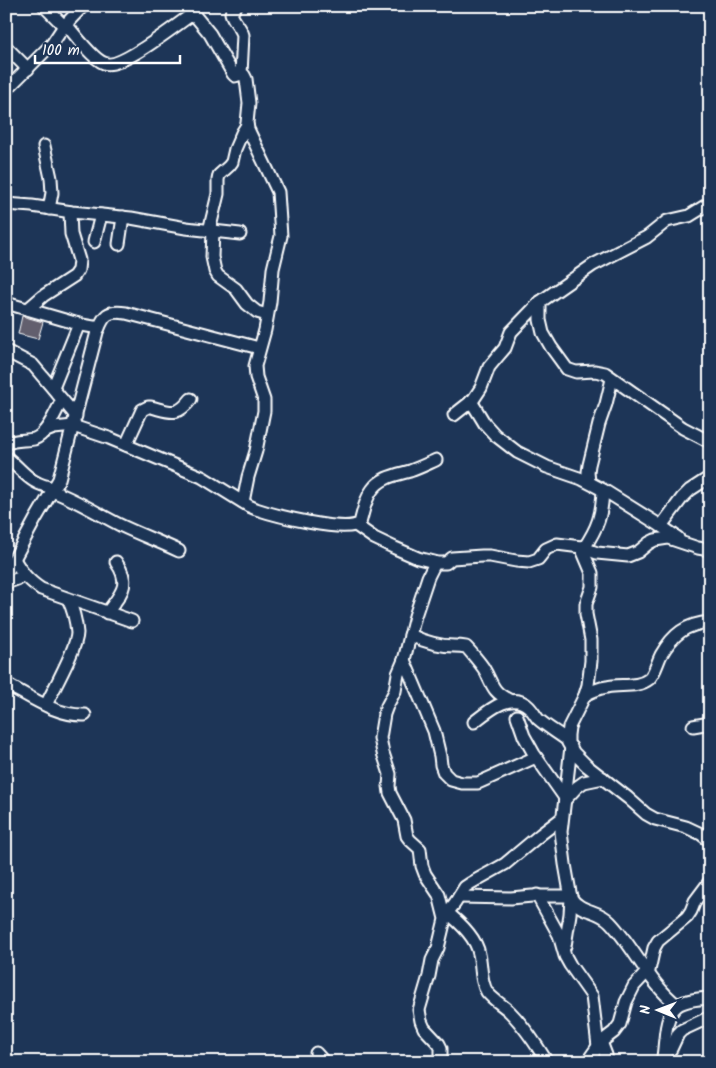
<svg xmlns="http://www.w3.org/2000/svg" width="716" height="1068" font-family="Kalam,sans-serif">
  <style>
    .building { fill: #625f6e; stroke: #fff }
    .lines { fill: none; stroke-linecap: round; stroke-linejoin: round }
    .street-casing { stroke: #fff; stroke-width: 15 }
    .street { stroke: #1d3557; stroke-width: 11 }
  </style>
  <rect width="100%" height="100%" fill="#1d3557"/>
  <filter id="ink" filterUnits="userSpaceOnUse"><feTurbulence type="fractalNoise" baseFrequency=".02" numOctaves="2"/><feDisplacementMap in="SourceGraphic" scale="10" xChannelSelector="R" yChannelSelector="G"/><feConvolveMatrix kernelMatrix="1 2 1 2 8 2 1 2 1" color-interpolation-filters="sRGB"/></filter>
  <g filter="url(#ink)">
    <path class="building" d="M22,316L43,322L38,339L18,334Z"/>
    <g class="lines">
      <defs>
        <g id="street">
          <path d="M44,6L64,26"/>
          <path d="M187,6L210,34L233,74L235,76L241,74L244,75L246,79L249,103L247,123L248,129L278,192L281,236L273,269L270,302L265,330L255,366L256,377L264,400V411L256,451L248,477L243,502"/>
          <path d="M236,6L231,13C233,21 241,27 243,35L241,74"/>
          <path d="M66,24C74,34 93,59 104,63C120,71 178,23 194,13"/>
          <path d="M6,47L28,69"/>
          <path d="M6,90L52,44L64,26L83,6"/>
          <path d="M44,146L51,178L52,193L49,209"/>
          <path d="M6,204L32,206L72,212L131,218L186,228L240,234"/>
          <path d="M209,231L218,194V180L219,175L229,166L232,162L235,149L242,133L247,125"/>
          <path d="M213,231L212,257L215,271L218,276L236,289L247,304L257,312L267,315"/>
          <path d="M94,242L101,215"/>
          <path d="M119,244L123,217"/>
          <path d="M540,302V320L543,333L551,347L567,369L576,372L595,371L605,373L683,428L710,442"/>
          <path d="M6,303L82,325L99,328"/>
          <path d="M28,309L43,296L74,276L78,270L79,260L71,234L70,212"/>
          <path d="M6,351L33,365L76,416"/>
          <path d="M53,388L79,324"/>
          <path d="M471,401L485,424L495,435L517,452L547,467L582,479L605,491L661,526L678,538"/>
          <path d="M454,415L473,400L481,388L489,367L499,355L505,348L511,332L540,302L593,265L647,237L667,221L689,216L710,203"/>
          <path d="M44,432L54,428L73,426L109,438L202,477L249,506L256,509C274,515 346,534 360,523C363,513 365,499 372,490C381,477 396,475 410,471C419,468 427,464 436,460"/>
          <path d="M6,444C15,439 24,441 34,439C47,435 56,411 62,400"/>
          <path d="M126,445L142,410L148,407H151C171,412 177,417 191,399"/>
          <path d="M6,457C25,472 29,484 54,488"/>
          <path d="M589,482L588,472L589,465L599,424L606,404L612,379"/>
          <path d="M52,491C77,500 98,514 122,526C141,535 160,542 179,551"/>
          <path d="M357,526L374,538L395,548L418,558L438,563H446L452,558L482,556H490L516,561L529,562L538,559L546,549L557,544L581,547L597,553L628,556L638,552L649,543L655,540L668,538L698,548L710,550"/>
          <path d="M661,526L682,498L690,490L710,477"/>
          <path d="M581,547L592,573V587L586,604V614L591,640V661L588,685L585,695L569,727L568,735V743L574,753L587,766L628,798L646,814L655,819L686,827L701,834L710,841"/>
          <path d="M584,548C598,527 602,515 603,490"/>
          <path d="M14,559C22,573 28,580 41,589L132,621"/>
          <path d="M435,563L428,577L415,616L404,660L398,674L395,691L387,706L384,714L380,738L383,753L390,774L389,786L390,793L404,820L407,836L410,840L420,849L422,866L425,874L439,895L445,919L438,948L432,960L429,976L419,1010L421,1021L424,1028L439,1044L441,1048V1062"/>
          <path d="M6,574L35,520L59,479L97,332C104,315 107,310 126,313L259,348"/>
          <path d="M6,583L25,576"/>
          <path d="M107,613C121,593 132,585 116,562"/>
          <path d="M410,635C423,641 439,646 454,646C458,646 461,646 466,647C470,651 481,664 484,669C493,684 491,691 509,700"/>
          <path d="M404,660L434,731L440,756L441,765L444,773L451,780L462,783H478L536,757"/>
          <path d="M6,684C31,697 56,716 85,715"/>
          <path d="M585,695C592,691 599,688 607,687C620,684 638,688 649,679C655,673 657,663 661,655C673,634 686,624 710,622"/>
          <path d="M46,705C53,690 77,648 77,633C76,621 73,609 68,599"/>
          <path d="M517,716L524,736L534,754L565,798"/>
          <path d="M474,722C488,711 512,690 529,707C532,710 535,715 538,719C547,727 558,733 567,740"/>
          <path d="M693,726L710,723"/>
          <path d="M571,747L561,832L565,864L571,898C581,913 598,909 610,922C635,948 648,982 677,1005"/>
          <path d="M565,800L577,787L584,782L603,778"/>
          <path d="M537,895L559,935L565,956L570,965L592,996L598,1046"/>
          <path d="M459,897L511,898L532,896H571"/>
          <path d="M444,910C457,920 476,936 479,954C482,966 480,981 487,992C493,1000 503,1005 510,1012C525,1027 536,1044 547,1062"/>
          <path d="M447,913L455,903L465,887L471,883L505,864L541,834L562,818"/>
          <path d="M565,946L570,914L571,898"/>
          <path d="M648,975L654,948L658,941L687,917L691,911L695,901L710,881"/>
          <path d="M601,1042L606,1055V1062"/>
          <path d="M316,1053L324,1062"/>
          <path d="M664,1054L671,1049L678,1034L682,1030L710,1017"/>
          <path d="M587,1062L601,1042L614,1032L620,1024L626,1002L634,986L647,972"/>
          <path d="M662,1062C664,1054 664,1046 665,1039C668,1004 678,1000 710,998"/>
        </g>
      </defs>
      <use href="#street" class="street-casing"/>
      <use href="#street" class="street"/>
    </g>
  </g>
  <rect width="716" height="1068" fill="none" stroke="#1d3557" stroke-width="25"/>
  <rect x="12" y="12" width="691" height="1043" fill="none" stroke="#fff" stroke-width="2" filter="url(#ink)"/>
  <g transform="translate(658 1010) rotate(271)" stroke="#1d3557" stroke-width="4" paint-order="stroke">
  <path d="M0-4L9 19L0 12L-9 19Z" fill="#ffffff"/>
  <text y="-8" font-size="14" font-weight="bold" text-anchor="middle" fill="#ffffff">N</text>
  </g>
  <path d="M35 55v8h145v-8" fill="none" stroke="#ffffff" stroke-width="2.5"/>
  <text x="42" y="55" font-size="15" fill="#ffffff" stroke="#1d3557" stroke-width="4" paint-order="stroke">100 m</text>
</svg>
